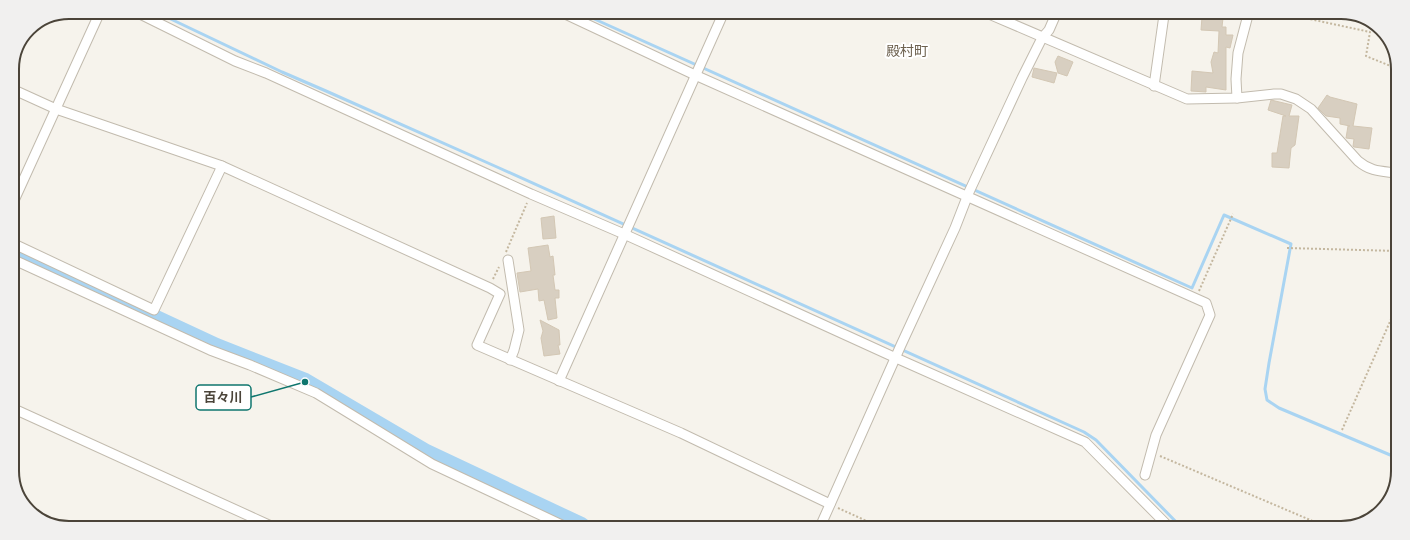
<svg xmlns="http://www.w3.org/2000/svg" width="1410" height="540" font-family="'Fira Sans Condensed','Noto Sans JP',sans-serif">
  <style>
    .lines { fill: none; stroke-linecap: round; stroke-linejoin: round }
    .stream { stroke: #a9d4f2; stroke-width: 3 }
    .river { stroke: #a9d4f2; stroke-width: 18 }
    .building { fill: #d8cfc1; stroke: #d3c7b4 }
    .minor-casing { stroke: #c2bbae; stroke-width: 11 }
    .path { stroke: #c4b79f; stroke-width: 2; stroke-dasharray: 2 2; stroke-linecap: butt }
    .minor { stroke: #fff; stroke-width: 9 }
    .labels { text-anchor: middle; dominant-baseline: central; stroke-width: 4; stroke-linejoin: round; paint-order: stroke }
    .quarter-label { font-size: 14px; fill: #6e6250; stroke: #fff }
    .rim { fill: none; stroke: #4b4439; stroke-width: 2 }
    .leader { fill: none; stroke: #0f766e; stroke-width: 1.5 }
    .callout-dot { fill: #0f766e; stroke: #fff; stroke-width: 1.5 }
    .callout { fill: #fff; stroke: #0f766e; stroke-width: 1.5 }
    .callout-label { font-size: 13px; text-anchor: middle; font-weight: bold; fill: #4b4439 }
  </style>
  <rect width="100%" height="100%" fill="#f6f3ec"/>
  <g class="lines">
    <g class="stream">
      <path d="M156,12L282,72L326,91L497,167L1084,432L1096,440L1182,528"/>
      <path d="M581,13L1192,288L1224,215L1291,244L1269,363L1265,389L1267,400L1279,408L1395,457"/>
    </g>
    <path class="river" d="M12,252L216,347L305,382L426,453L581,526"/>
  </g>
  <g class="building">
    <path d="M1202,17L1223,18L1222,27H1226V35H1233L1230,48L1226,47V90L1206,87V92L1191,91L1192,71L1213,73L1211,62L1214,52L1218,53L1219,31L1201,30Z"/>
    <path d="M1058,56L1073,62L1067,76L1058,73L1055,62Z"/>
    <path d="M1034,68L1057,73L1054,83L1032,77Z"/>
    <path d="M1327,95L1330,97L1357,104L1353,126L1372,128L1369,149L1354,147L1353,146L1354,139L1346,138L1348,126H1350L1340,124V118L1326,116L1318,108Z"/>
    <path d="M1271,100L1292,105L1289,116H1299L1295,145L1291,148L1289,168L1272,167V153H1277L1283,116H1286L1268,110Z"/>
    <path d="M554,216L556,238L543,239L541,218Z"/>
    <path d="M548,245L550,257L553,256L555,275H553L555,290H559V298H555L557,318L548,320L544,300L539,301L538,289L520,292L517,273L531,271L528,248Z"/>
    <path d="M540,320L559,330L560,345H558L560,354L544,356L541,338L543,331Z"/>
  </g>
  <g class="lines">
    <defs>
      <g id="minor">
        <path d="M136,12L235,61L266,73L531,194L624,234L896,358L1085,442L1170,528"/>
        <path d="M563,13L695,75L1206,303L1210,315L1156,435L1145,475"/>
        <path d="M989,14L1187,99L1237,98L1274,94H1281L1296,99L1311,109L1358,161C1371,172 1381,171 1397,173"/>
        <path d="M1154,86L1164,15"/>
        <path d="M12,89L56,109L222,166L490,288L500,294L477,345L681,433L830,504"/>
        <path d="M1237,98L1236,79L1238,53L1248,15"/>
        <path d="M12,205L100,12"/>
        <path d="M12,243L154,310L222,166"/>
        <path d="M12,259L210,350L250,365L316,393L432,464L564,526"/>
        <path d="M508,260L519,330L514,350L510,360"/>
        <path d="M559,381L723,14"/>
        <path d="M12,408L269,525"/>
        <path d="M820,527L901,345L955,228L969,192L1022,78L1042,38L1049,30L1056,14"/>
      </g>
    </defs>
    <use href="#minor" class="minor-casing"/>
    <g class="path">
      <path d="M1291,15L1370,32L1366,56L1398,69"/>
      <path d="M1287,248L1397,251"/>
      <path d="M506,252L527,203"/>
      <path d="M493,279L499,267"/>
      <path d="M1199,291L1233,214"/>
      <path d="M1342,430L1396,308"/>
      <path d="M1160,456L1329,528"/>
      <path d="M838,508L880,527"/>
    </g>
    <use href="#minor" class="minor"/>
  </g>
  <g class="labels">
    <g class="quarter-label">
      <text x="907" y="51">殿村町</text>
    </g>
  </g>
  <path d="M0 0H1410V540H0ZM69 19H1341A50 50 0 0 1 1391 69V471A50 50 0 0 1 1341 521H69A50 50 0 0 1 19 471V69A50 50 0 0 1 69 19Z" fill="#f1f0ef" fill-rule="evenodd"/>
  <path class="rim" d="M69 19H1341A50 50 0 0 1 1391 69V471A50 50 0 0 1 1341 521H69A50 50 0 0 1 19 471V69A50 50 0 0 1 69 19Z"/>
  <path class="leader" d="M305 382L251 397"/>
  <circle class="callout-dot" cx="305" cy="382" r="4"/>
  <rect class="callout" x="196" y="385" width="55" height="25" rx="4"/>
  <g class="callout-label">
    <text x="223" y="402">百々川</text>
  </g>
</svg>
